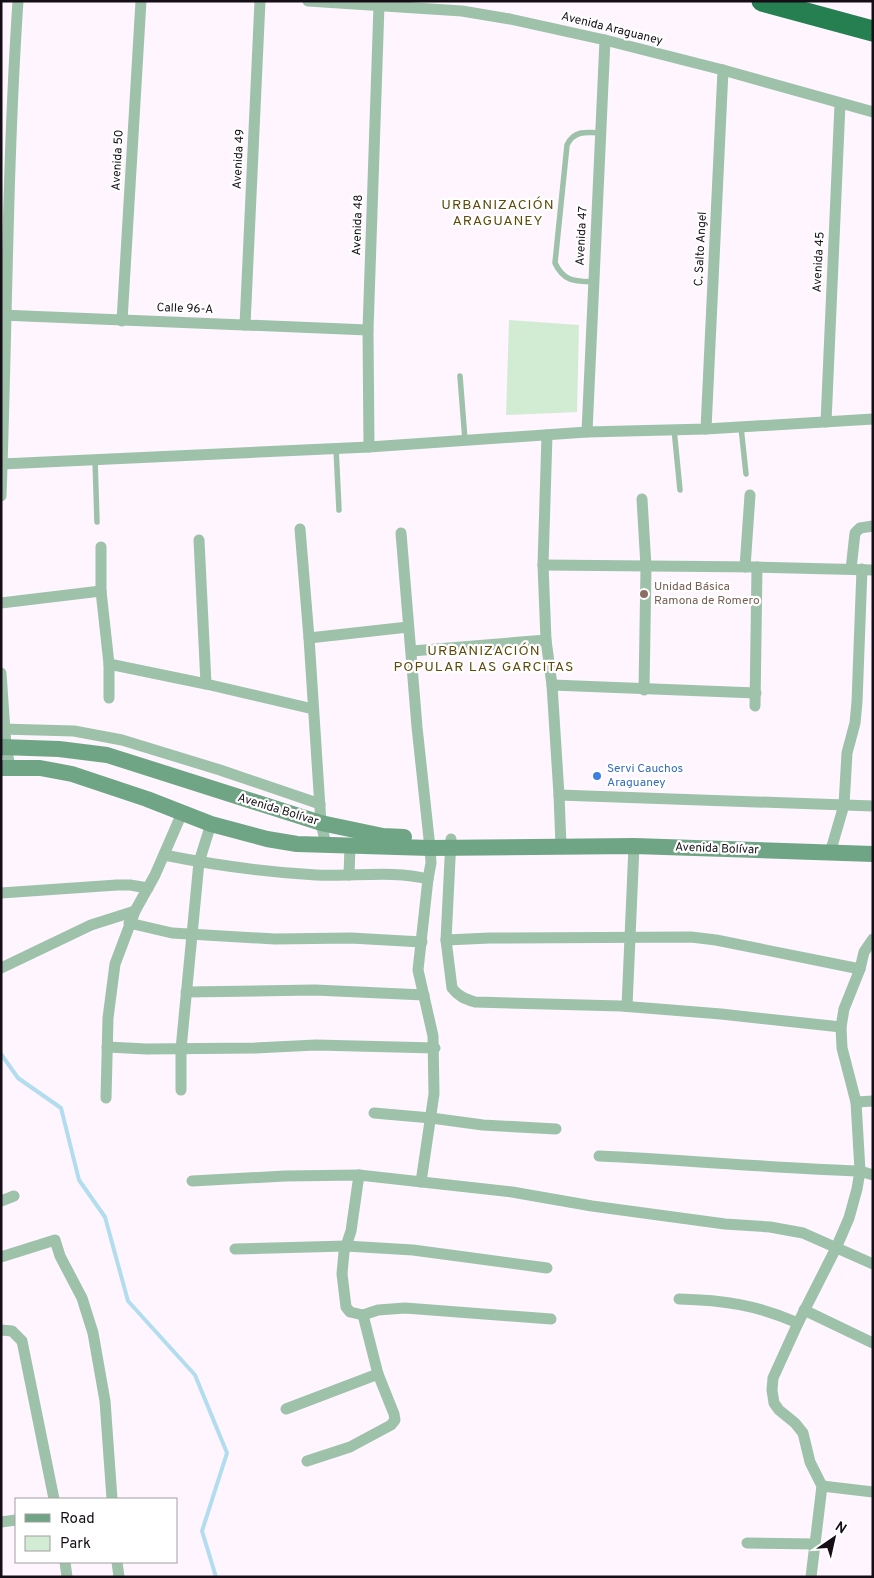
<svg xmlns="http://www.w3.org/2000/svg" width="874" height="1578" font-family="Overpass,sans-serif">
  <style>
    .green { fill: #d2ecd3 }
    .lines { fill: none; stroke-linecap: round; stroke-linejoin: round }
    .stream { stroke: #b2ddee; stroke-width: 4 }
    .lane { stroke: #9ec1aa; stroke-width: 5.5 }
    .street { stroke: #9ec1aa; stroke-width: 11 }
    .secondary { stroke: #6fa584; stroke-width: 16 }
    .highway { stroke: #257f51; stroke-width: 21 }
    .education-dot { fill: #8d6e63; stroke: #fff; stroke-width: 2 }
    .shop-dot { fill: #3f7fe0; stroke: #fff; stroke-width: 2 }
    .labels { text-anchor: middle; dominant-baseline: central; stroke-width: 4.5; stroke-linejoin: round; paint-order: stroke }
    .street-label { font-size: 12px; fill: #150e16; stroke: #fff }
    .education-label { font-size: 12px; fill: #785e54; stroke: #fff; text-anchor: start }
    .shop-label { font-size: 12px; fill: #366cbe; stroke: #fff; text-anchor: start }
    .neighbourhood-label { font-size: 14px; letter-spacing: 1px; fill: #5f4a0c; stroke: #fff }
  </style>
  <rect width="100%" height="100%" fill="#fef5ff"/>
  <path class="green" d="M509,320L579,325L577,412L506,415Z"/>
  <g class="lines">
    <path class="stream" d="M1,1054L18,1078L61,1108L79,1180L105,1217L128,1301L195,1375L227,1453L202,1531L216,1577"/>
    <g class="lane">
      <path d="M594,282C575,281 564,282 555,263L567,145C574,130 587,132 601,133"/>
      <path d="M460,376L465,440"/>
      <path d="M741,427L746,474"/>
      <path d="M674,429L680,490"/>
      <path d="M336,448L339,510"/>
      <path d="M95,459L97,522"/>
    </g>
    <g class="street">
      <path d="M308,1L462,11L510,19L605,40L723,70L873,112"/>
      <path d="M1,315L368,330"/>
      <path d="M122,321L141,1"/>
      <path d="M245,325L260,1"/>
      <path d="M826,422L840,104"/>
      <path d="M706,429L723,70"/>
      <path d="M587,432L605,40"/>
      <path d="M547,435L543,565L546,640L552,685L559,795L561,846"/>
      <path d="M369,447L368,330L379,5"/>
      <path d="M2,464L369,447L587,432L706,429L873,419"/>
      <path d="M1,496C7,331 7,166 18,1"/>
      <path d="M642,499L646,567L644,690"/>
      <path d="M300,529L309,638L321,823L326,845"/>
      <path d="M401,533L417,727L430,848L431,863L428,879"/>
      <path d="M199,540L206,684"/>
      <path d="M101,547V591L109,664V698"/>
      <path d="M543,565L757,567L873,570"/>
      <path d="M745,567L750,495"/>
      <path d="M851,569L855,533L860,528L873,526"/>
      <path d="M1,603L101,591"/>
      <path d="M309,638L408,627"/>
      <path d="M412,651L546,640"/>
      <path d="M109,664L206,684L313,709"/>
      <path d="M1,673L6,746L10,767"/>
      <path d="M552,685L756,693"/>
      <path d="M755,706L757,567"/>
      <path d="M1,729L74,731L122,740L220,770L320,804"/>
      <path d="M559,795L873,806"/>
      <path d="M451,839L446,940L452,988C458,996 465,999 475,1002L621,1006L721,1014L841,1027"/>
      <path d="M830,853L844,805L847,753L855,723L857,702L862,569"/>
      <path d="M164,855C214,865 265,872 316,875C352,877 393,870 428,879L418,970L433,1036L434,1094L421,1182"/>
      <path d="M349,875L350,846"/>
      <path d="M1,893L117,885H130L148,888"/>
      <path d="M129,923L172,933L275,939L351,938L422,942"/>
      <path d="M446,940L490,938L691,937L716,940L860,969"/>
      <path d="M1,968L91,925L135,911"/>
      <path d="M186,992L315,990L424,995"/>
      <path d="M627,1006L634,846"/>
      <path d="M107,1047L147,1049L255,1048L316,1045L435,1048"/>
      <path d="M181,1090V1049L199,862L211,824"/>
      <path d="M106,1098L108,1018L115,964L135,911L155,875L182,813"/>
      <path d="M856,1102L873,1101"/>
      <path d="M374,1113L431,1118L483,1125L556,1129"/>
      <path d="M599,1156C686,1160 773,1168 860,1171L873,1175"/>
      <path d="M359,1175L351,1231L344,1252L342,1274L346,1307L350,1312L363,1315L378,1310L405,1308L551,1319"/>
      <path d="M192,1181L285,1176L359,1175L512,1192L592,1206L725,1224L770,1227L803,1233L873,1264"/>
      <path d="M1,1201L14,1196"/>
      <path d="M235,1249L346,1246L413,1250L547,1268"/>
      <path d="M1,1257L55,1240L60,1256L82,1298L93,1333L105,1401L112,1499"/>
      <path d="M679,1299C723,1300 757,1305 798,1323"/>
      <path d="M804,1310L873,1343"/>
      <path d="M1,1330L12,1331L22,1341L54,1499"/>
      <path d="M286,1409L378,1374L363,1315"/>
      <path d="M307,1461L350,1447L391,1425L395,1420L394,1414L378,1374"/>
      <path d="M822,1486L873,1492"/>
      <path d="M1,1522L16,1520"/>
      <path d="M747,1543L815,1544"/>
      <path d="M65,1562L67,1577"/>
      <path d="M117,1562L119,1577"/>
      <path d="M811,1577L822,1486L810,1462L803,1433L795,1423L779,1410L774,1403L772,1390L773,1378L798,1323L836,1248L849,1218L857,1189L860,1171L856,1102L842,1048L841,1027L844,1009L860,969L864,952L873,939"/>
    </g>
    <g class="secondary">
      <path d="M1,747L59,749L107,755L321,823L383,836L404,837"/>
      <path d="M1,768H40L72,774L147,799L211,824L267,839L297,844L430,848L634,846L873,854"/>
    </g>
    <path class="highway" d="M762,1L873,31"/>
  </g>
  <circle class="education-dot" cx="644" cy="594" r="5"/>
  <circle class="shop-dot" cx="597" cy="776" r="5"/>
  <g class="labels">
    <g class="street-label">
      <text transform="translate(612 29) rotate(14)">Avenida Araguaney</text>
      <text transform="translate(239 159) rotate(-87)">Avenida 49</text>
      <text transform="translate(118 160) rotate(-87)">Avenida 50</text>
      <text transform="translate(358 225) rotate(-88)">Avenida 48</text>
      <text transform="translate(582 236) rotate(-87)">Avenida 47</text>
      <text transform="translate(701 249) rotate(-87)">C. Salto Angel</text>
      <text transform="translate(819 262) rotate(-87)">Avenida 45</text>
      <text transform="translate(185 309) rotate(2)">Calle 96-A</text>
      <text transform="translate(278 810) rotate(17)">Avenida Bolívar</text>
      <text transform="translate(717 849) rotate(2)">Avenida Bolívar</text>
    </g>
    <g class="education-label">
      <text x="654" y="587">Unidad Básica<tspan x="654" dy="14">Ramona de Romero</tspan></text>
    </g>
    <g class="shop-label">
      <text x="607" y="769">Servi Cauchos<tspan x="607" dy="14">Araguaney</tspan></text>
    </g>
    <g class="neighbourhood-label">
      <text x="498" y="205">URBANIZACIÓN<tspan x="498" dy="16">ARAGUANEY</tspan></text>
      <text x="484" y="651">URBANIZACIÓN<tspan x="484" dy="16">POPULAR LAS GARCITAS</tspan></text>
    </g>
  </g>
  <rect width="874" height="1578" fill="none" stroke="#150e16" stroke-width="5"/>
  <rect x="15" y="1498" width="162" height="65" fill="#ffffff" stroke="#a19fa2"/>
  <rect x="25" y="1514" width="25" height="8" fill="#6fa584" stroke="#a19fa2"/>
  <text x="60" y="1523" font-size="15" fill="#150e16">Road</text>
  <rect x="25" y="1536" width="25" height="15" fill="#d2ecd3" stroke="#a19fa2"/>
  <text x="60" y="1548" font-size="15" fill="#150e16">Park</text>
  <g transform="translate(834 1538) rotate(34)" stroke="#ffffff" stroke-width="4" paint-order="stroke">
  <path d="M0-4L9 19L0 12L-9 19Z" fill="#150e16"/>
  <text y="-8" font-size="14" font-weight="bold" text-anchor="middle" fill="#150e16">N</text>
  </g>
</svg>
